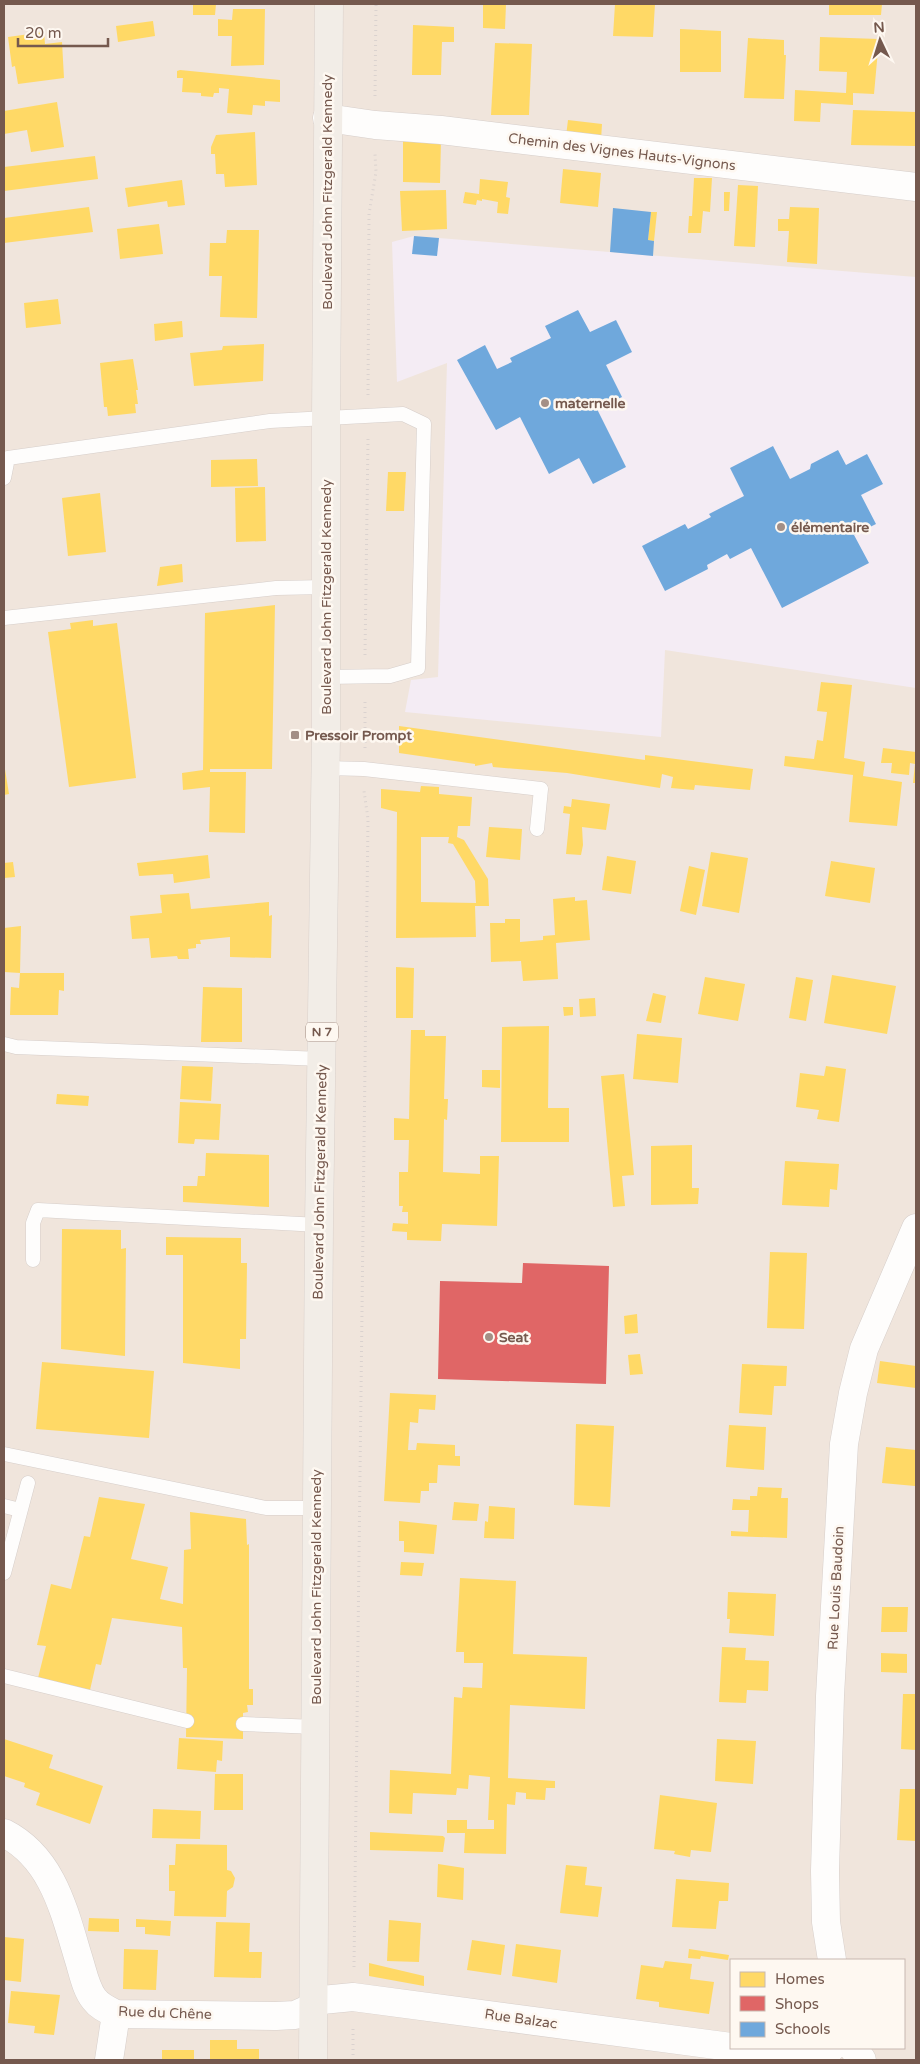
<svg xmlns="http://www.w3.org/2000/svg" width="920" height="2064" font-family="'Varela Round',sans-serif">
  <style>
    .residential { fill: #f0e5dc; fill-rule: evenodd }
    .education { fill: #f4ecf4 }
    .homes { fill: #ffd966; fill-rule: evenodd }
    .shops { fill: #e06666 }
    .schools { fill: #6fa8dc }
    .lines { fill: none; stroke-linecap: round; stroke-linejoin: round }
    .service-casing { stroke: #d6ceca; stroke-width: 15 }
    .minor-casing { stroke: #d6ceca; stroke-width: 29 }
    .tertiary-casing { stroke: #d6ceca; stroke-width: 29 }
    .primary-casing { stroke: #d9d0cb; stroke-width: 29 }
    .path { stroke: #dad2cf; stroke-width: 3; stroke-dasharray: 1 4; stroke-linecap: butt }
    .service { stroke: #fefdfc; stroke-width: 14 }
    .minor { stroke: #fefdfc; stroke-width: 28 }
    .tertiary { stroke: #fefdfc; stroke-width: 28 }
    .primary { stroke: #f2ede7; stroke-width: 28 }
    .poi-dot { fill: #a38f86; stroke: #fef8f1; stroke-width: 2 }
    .labels { text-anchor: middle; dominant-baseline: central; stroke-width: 5; stroke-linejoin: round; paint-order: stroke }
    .shield { fill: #fef8f1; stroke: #9e897f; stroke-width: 1 }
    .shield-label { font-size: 12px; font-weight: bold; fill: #75594e }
    .street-label { font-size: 14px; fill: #75594e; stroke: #fef8f1 }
    .poi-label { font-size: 14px; font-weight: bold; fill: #75594e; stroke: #fef8f1; text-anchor: start }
  </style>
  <rect width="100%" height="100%" fill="#f8f3ee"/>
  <path class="residential" d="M4,4H916V2060H4ZM731,1960H904V2048H731Z"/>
  <path class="education" d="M414,236L916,277V688L665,650L661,737L405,712L411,680L438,677L447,363L397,382L392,242Z"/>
  <g class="homes">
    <path d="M193,4H216L215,15H193Z"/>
    <path d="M483,4H506L505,29L483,28Z"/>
    <path d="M615,4H655L653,37L613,36Z"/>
    <path d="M829,4H882L881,15H829Z"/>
    <path d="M233,9H265L264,65L231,66L232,36H218V19L232,20Z"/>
    <path d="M153,21L155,36L118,42L116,26Z"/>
    <path d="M413,25L454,27V42H442L441,75H412Z"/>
    <path d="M680,29L721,31V72H680Z"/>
    <path d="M44,32L45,44L62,42L64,78L18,84L15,66L12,67L8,37Z"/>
    <path d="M820,37L879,39L874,94L853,93V105L821,103L820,122L794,121L795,90L846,93L847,72L819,71Z"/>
    <path d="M748,38L784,40V55H786L784,99L744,98Z"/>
    <path d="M495,43L532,44L529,115H491Z"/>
    <path d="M180,70L280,80V102L265,101V106L253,105L252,115L227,113L229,89L219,88V93H214L213,97L201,96V93L182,92L183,78H177V71Z"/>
    <path d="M57,102L64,147L31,152L27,130L4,134V111Z"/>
    <path d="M853,110L916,112V146L851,145Z"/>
    <path d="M568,120L602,124L601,140L566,136Z"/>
    <path d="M255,132L257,185L225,187L224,174H216L215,154H211V147L216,135Z"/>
    <path d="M403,139L441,140L440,183L403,182Z"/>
    <path d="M95,156L98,179L4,191V167Z"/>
    <path d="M563,169L601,173L598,207L560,203Z"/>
    <path d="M694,178H712L710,212L703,211L701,233H688L689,216H692Z"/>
    <path d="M480,179L508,182L506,197L510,198L508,214L497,213L498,202L482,199V201L477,200L476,205L463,203L465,192L479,194Z"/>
    <path d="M182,180L185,205L168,207L167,201L128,207L125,188Z"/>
    <path d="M738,185L758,186L755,247L734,246Z"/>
    <path d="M446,190L447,229L402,231L400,191Z"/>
    <path d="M724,192H730L729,211H724Z"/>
    <path d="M89,207L93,232L4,243V218Z"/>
    <path d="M790,207L819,208L817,264L787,262L789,231H778V219H789Z"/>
    <path d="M651,212H657L654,241L648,240Z"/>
    <path d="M159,224L163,254L120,259L117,229Z"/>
    <path d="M227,230H259L257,318L220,317L222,276H209L210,243H226Z"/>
    <path d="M58,299L61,324L26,328L24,303Z"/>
    <path d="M182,321L183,337L155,341L154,324Z"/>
    <path d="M264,344L263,381L194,386L190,353L222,350L223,346Z"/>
    <path d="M133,359L138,390H136L138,404H135L136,413L108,416L107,407H104L100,363Z"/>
    <path d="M257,459L258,486L211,487V460Z"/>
    <path d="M388,472H406L404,511H386Z"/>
    <path d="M265,487L266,541L236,542L235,488Z"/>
    <path d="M100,493L106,552L68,556L62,498Z"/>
    <path d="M182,564L183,582L157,586L160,567Z"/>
    <path d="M275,605L272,769H210V772H246L245,833L209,832L210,787L183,790L182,773L203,770L205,613Z"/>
    <path d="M93,620V626L117,623L136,778L69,787L48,632L71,629L70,623Z"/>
    <path d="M821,682L852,685L844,758L865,762L863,776L902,782L897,826L849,822L853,775L784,766L785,756L814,759L817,740L823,741L827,712L817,711Z"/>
    <path d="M399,726L645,760V755L753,769L750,790L695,785L694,790L671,788L673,777L662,774L660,788L567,773L493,767L492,763L475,766V764L399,753Z"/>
    <path d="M883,748L916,752V783H913L915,764L910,763L909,775L891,773L892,763H881Z"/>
    <path d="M4,763L9,794L4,795Z"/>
    <path d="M421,786L439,787V794L472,797L470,826H458L457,837L464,840L488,879L489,906H475L476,937L396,938L397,812L381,808V789L420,792ZM421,837H449L448,843L453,844L475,881L476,903L421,902Z"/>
    <path d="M572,799L610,804L606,830L582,827L583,845L581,855L566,854L570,814L563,813L564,806L571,807Z"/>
    <path d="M489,827L522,829L520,860L486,857Z"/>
    <path d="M711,852L748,858L739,913L702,906Z"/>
    <path d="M208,855L210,878L174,883L173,874L139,876L137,863Z"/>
    <path d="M607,856L636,861L631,894L602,890Z"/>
    <path d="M831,861L875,868L870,903L825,896Z"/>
    <path d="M13,862L15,877L4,878V863Z"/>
    <path d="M689,866L705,870L696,915L680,911Z"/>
    <path d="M189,893L191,909L269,902V916L272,915L271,958L230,957V937L200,940L201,944H196V948L188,949L189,959H178L177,956L151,958L149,938L132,939L130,916L162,913L160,895Z"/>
    <path d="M575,897V901L587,900L590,940L556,943L558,979L523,981L521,961L491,962L490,923H505V919H520V942L543,940V936L555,935L553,899Z"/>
    <path d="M21,926L20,973H64V991L59,990L58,1015H10L11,987L19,988L20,973L4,972V928Z"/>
    <path d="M396,967L414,968L413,1018H396Z"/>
    <path d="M832,975L896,986L887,1034L824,1023Z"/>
    <path d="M705,977L745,984L738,1021L698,1014Z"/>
    <path d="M796,977L813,980L806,1021L789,1018Z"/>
    <path d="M203,987L242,988V1042H201Z"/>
    <path d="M653,993L666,996L661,1023L646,1021Z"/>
    <path d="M595,998L596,1016L580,1017L579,999Z"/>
    <path d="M563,1007H573V1015L564,1016Z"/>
    <path d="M549,1026L548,1108H569V1142H501L502,1027Z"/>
    <path d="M411,1030H425V1036H446L444,1099H448L447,1120L444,1119L443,1172L480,1174V1156H499L497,1226L442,1224L441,1241L407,1240V1232L392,1231L393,1223L408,1224V1212H402L403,1206H399V1172H408L409,1140H394V1118L409,1119Z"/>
    <path d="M637,1034L682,1038L678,1083L633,1079Z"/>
    <path d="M182,1066L213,1067L211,1101L180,1099Z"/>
    <path d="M826,1066L846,1069L839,1122L817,1119L819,1110L796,1107L800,1073L824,1076Z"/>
    <path d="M482,1070H500V1088L482,1087Z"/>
    <path d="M624,1074L634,1175L622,1176L625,1206L613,1207L601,1076Z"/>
    <path d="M57,1094L89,1096L88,1106L56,1104Z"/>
    <path d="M180,1102L221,1104L219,1140L195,1139L194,1144L178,1143Z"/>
    <path d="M692,1145V1188H699L698,1204L651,1205V1146Z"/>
    <path d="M206,1153L269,1155V1207L183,1202V1186H197L198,1176H205Z"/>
    <path d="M785,1161L839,1164L837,1190L830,1189L829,1207L782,1205Z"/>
    <path d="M62,1229L121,1230V1249L126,1248L125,1356L61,1349Z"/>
    <path d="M166,1237L241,1238V1263H247L246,1339H240V1369L183,1363V1255H166Z"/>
    <path d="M770,1252L807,1253L804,1329L767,1328Z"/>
    <path d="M637,1314L638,1333L625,1334L624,1316Z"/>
    <path d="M640,1354L643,1374L630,1375L628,1355Z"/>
    <path d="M880,1361L916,1366V1388L877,1383Z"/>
    <path d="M42,1362L154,1371L149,1438L36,1429Z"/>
    <path d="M742,1364L787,1366L786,1386H774L772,1415L739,1413Z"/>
    <path d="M390,1393L436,1395L435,1410L419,1409L418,1423L410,1422L408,1450H416L417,1443L455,1445V1456H460V1466L438,1465L437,1483H429V1491H421L420,1503L384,1501Z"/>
    <path d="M576,1424L614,1426L610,1507L574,1505Z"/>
    <path d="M729,1425L766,1427L764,1470L726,1467Z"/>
    <path d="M886,1447L916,1450L915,1486L882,1483Z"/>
    <path d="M758,1487L782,1488L781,1498H788L787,1538L731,1536V1531L748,1532L749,1510H732L733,1499L750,1500V1496H757Z"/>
    <path d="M99,1497L145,1504L131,1559L168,1567L160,1599L183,1604L184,1550L191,1549L190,1512L246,1519L247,1545L249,1544V1689H253V1705H247L248,1712L243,1713V1739L186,1737L187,1668H183L182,1627L112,1618L101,1665L96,1664L90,1690L38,1678L46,1646L37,1645L51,1584L71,1589L84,1536L90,1537Z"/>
    <path d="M454,1502L479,1504L477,1521L452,1520Z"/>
    <path d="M489,1506L515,1508L514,1539L484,1538L485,1521L488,1522Z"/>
    <path d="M399,1521L437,1525L434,1554L404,1552V1541H399Z"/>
    <path d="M401,1562L424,1563L422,1576L400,1575Z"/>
    <path d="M460,1578L516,1581L513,1654L587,1657L585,1709L510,1705L508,1778L555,1781V1788H546L545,1800L526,1799V1793L516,1792L515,1805L507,1804L506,1854L464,1853L465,1833H447V1820H467V1829H494V1820H488L490,1777L469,1775L468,1789L457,1788L456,1795L413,1793L412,1814L389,1813L390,1770L451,1774L454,1697L462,1698L463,1687L482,1688L483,1663H464V1652H456Z"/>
    <path d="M728,1592L776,1594L774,1636L729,1633L730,1619H727Z"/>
    <path d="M882,1607H908L907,1632H881Z"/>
    <path d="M722,1647L746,1648L745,1660L769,1661L768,1691L747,1690L746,1703L719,1702Z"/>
    <path d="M881,1653L907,1654V1673L881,1672Z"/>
    <path d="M903,1694H916V1750L901,1749Z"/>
    <path d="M179,1738L223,1741L222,1761L217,1760L216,1772L177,1769Z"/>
    <path d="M4,1739L53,1755L49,1768L103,1786L90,1824L36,1805L40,1793L24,1787L25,1783L4,1776Z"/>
    <path d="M717,1739L756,1741L753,1784L715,1781Z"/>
    <path d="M215,1774H243V1810H214Z"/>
    <path d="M900,1789H916V1841L897,1840Z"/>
    <path d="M660,1795L717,1803L711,1852L691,1850L690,1857L674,1854L675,1851L654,1849Z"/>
    <path d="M153,1809L201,1811L200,1839L152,1838Z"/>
    <path d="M370,1832L443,1836L445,1838L443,1852L370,1850Z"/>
    <path d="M176,1844L227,1845V1870L231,1871L235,1878L233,1887L227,1891L226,1917L174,1916L175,1891H169V1865H175Z"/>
    <path d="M438,1864L464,1868L463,1900L437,1897Z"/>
    <path d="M566,1865L587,1867L585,1885L602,1887L598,1917L560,1913Z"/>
    <path d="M676,1879L729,1883L728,1901H719L716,1929L672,1927Z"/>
    <path d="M89,1918L119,1919V1932L88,1931Z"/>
    <path d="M136,1919L171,1921L170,1936L145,1934V1927H136Z"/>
    <path d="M389,1920L421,1923L419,1962L387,1961Z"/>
    <path d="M216,1922L250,1923L249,1952H262L261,1978L214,1977Z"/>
    <path d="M4,1937L24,1939L21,1982L4,1980Z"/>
    <path d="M472,1940L505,1945L501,1975L467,1970Z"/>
    <path d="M516,1944L561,1950L557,1983L512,1976Z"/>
    <path d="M124,1949L158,1950L156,1990L123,1989Z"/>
    <path d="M689,1949L729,1955L728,1960L701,1956L700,1959L688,1958Z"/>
    <path d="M665,1961L692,1964L690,1979L714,1982L709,2014L659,2007V2002L636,1999L641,1965L663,1968Z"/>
    <path d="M369,1963L424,1976V1986L369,1976Z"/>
    <path d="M11,1991L60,1995L54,2035L34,2033L35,2026L8,2023Z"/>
    <path d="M210,2040H237V2049H259V2060H210Z"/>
    <rect x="162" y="2050" width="32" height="10"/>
  </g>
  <path class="shops" d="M523,1263L609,1266L606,1384L438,1379L440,1281L522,1283Z"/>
  <g class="schools">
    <path d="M613,208L651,212L648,240L654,241L653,256L610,252Z"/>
    <path d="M414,236L439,238L437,256L412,254Z"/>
    <path d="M578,310L590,332L616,320L632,352L606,365L622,397L597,409L626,467L593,484L579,458L549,474L520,417L496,430L457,360L485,345L497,369L512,362L510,358L551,338L545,326Z"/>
    <path d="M773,446L790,479L810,469L811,464L838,450L846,465L867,454L883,484L861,495L876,524L854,535L869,563L782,608L751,548L730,559L727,554L707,565L708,569L665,591L642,546L685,524L688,529L711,517L709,514L744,496L730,468Z"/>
  </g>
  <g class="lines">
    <defs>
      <g id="service">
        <path d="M4,478L8,458L270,421L403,414L424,424L418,668L390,676L326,677"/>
        <path d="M4,618L276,588L326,587"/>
        <path d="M325,768L364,769L541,789L537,829"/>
        <path d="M4,1044L16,1047L321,1059"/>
        <path d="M33,1260V1223L38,1210L319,1225"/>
        <path d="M4,1454L266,1508H317"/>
        <path d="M4,1506L20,1510"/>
        <path d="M4,1573L28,1483"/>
        <path d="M4,1676L187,1721"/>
        <path d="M243,1724L316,1727"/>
      </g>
      <g id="minor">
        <path d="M327,118L375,125L441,130L916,187"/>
        <path d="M832,1960L826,1922L825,1871L830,1696L844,1444L853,1393L864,1349L916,1228"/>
        <path d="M313,2007L322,2000L353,1997L731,2047"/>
        <path d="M738,2048C770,2052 800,2058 831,2048"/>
        <path d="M853,2048L862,2060"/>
        <path d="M109,2060L116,2014"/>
      </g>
      <path id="tertiary" d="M4,1833C53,1858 64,1911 79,1960C83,1973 86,1989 94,1999C100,2007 108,2010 116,2014L276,2016L295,2015L313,2007"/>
      <path id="primary" d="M313,2060L319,1225L326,736V418L329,4"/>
    </defs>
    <use href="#service" class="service-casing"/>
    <use href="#minor" class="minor-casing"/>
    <use href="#tertiary" class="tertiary-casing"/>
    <use href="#primary" class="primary-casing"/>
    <g class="path">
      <path d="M375,96L376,4"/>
      <path d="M368,395L369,214L376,172L375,154"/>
      <path d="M365,655L368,439"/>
      <path d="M365,748V699"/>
      <path d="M354,1967L368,819L364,791"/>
      <path d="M353,2060V2026"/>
    </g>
    <use href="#service" class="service"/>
    <use href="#minor" class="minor"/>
    <use href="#tertiary" class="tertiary"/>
    <use href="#primary" class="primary"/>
  </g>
  <g class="poi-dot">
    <circle cx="545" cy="403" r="5"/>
    <circle cx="781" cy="527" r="5"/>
    <rect x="290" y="730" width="10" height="10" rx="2.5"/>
    <circle cx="489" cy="1337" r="5"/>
  </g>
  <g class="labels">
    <rect class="shield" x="306" y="1022.5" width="32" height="19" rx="4"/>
    <g class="shield-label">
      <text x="322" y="1032">N 7</text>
    </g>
    <g class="street-label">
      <text transform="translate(622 152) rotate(7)">Chemin des Vignes Hauts-Vignons</text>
      <text transform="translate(327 192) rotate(-90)">Boulevard John Fitzgerald Kennedy</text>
      <text transform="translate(326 597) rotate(-90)">Boulevard John Fitzgerald Kennedy</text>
      <text transform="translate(320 1182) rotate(-89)">Boulevard John Fitzgerald Kennedy</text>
      <text transform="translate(316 1587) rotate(-90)">Boulevard John Fitzgerald Kennedy</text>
      <text transform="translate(836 1588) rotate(-87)">Rue Louis Baudoin</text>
      <text transform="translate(165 2013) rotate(2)">Rue du Chêne</text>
      <text transform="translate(521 2019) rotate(8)">Rue Balzac</text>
    </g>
    <g class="poi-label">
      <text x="555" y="403">maternelle</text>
      <text x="791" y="527">élémentaire</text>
      <text x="305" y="735">Pressoir Prompt</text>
      <text x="499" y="1337">Seat</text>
    </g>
  </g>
  <rect width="920" height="2064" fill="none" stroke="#75594e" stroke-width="10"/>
  <rect x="730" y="1959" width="175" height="90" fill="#fef8f1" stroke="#c7b8b0"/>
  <rect x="740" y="1972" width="25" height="15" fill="#ffd966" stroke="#c7b8b0"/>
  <text x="775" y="1984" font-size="15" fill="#75594e">Homes</text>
  <rect x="740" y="1996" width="25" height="15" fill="#e06666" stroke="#c7b8b0"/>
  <text x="775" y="2009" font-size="15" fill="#75594e">Shops</text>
  <rect x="740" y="2022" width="25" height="15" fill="#6fa8dc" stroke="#c7b8b0"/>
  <text x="775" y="2034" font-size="15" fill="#75594e">Schools</text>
  <g transform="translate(880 40) rotate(356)" stroke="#fef8f1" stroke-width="4" paint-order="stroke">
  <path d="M0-4L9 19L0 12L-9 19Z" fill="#75594e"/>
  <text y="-8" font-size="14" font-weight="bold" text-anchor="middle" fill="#75594e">N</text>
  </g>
  <path d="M18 38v8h90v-8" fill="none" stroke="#75594e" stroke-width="2.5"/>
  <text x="25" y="38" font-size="15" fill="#75594e" stroke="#fef8f1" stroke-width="4" paint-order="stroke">20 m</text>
</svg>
